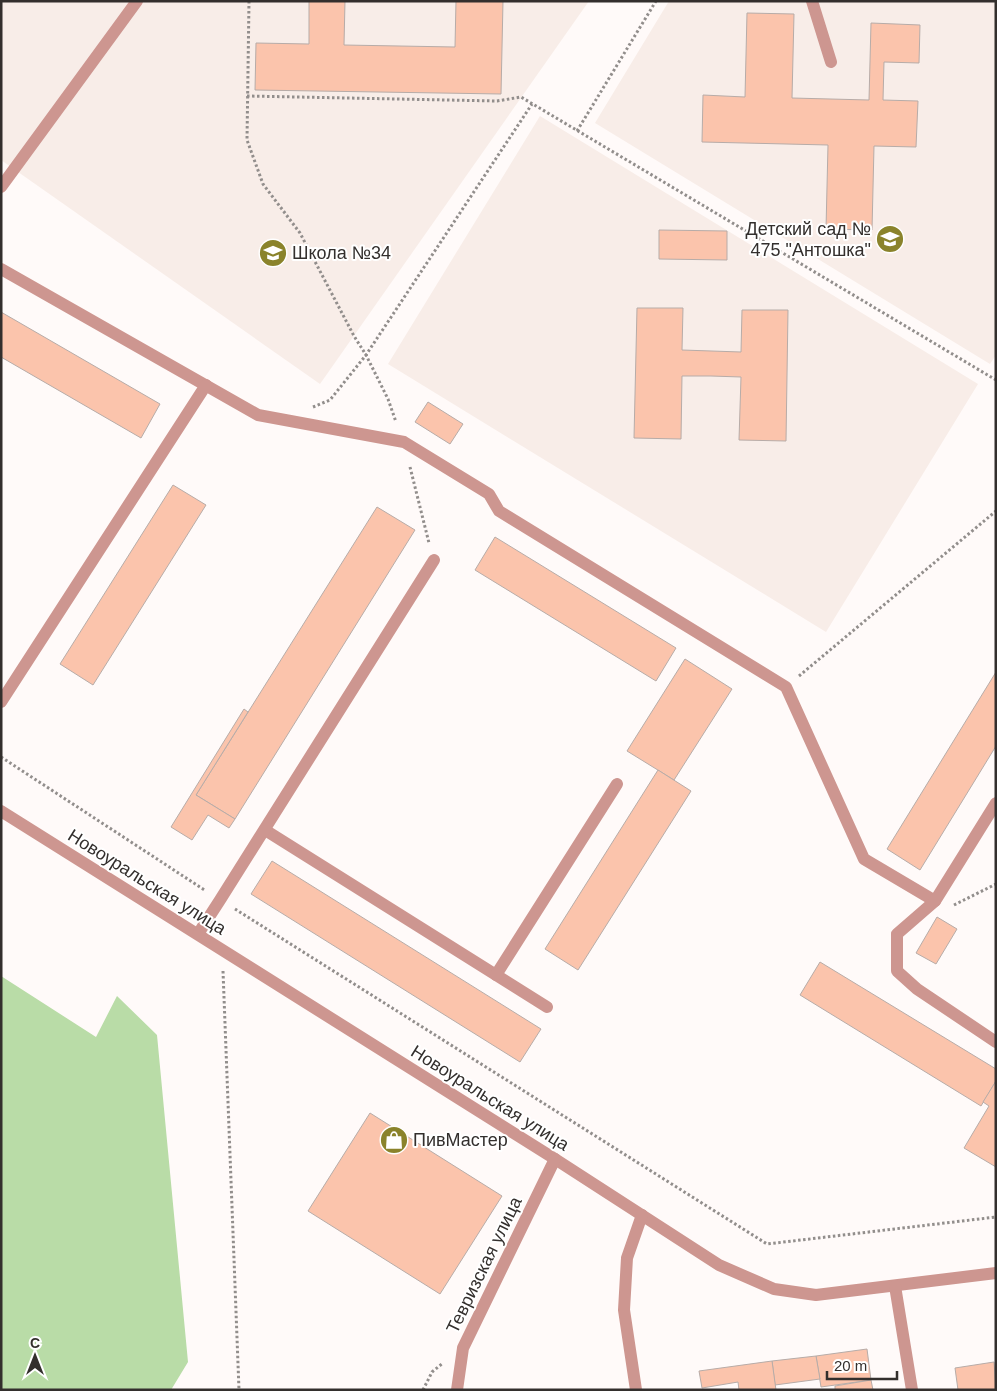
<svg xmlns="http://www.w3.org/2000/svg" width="997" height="1391" font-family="Arial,sans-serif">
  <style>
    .built { fill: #f8ede8 }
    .green { fill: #b9dca7 }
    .building { fill: #fbc4ac; stroke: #b7aca8 }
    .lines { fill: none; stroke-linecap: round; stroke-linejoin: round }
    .path { stroke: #928e8c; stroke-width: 3; stroke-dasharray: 2.5 2.5; stroke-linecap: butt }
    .minor { stroke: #cd9690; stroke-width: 12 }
    .labels { text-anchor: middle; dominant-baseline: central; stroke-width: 4; stroke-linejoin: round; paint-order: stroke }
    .poi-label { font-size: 18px; fill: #332f2d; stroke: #fff; text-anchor: start }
    .street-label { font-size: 18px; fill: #332f2d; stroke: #fff }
  </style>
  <rect width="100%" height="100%" fill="#fffaf9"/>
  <g class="built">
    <path d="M1,1H589L320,384L1,160Z"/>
    <path d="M669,1H996V355L990,364L595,123Z"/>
    <path d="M540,116L978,384L826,632L388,364Z"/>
  </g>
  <path class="green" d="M1,976L96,1037L117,996L157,1035L188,1362L171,1390H1Z"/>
  <g class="building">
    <path d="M309,1H345L344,45L455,47L456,1H503L501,94L255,90L256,43L309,44Z"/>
    <path d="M747,13L794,14L792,98L869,100L871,23L920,25L919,63L884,62L883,100L918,101L916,147L874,146L872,230L826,229L828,145L702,142L703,95L745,97Z"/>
    <path d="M659,230L727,231V260L659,259Z"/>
    <path d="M637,308H683L682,350L741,352L742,310H788L786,441L739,440L741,377L711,376H682L681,439L634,438Z"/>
    <path d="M1,312L160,404L141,438L1,357Z"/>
    <path d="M428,402L463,424L450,444L415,422Z"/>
    <path d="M173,485L206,505L93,685L60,664Z"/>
    <path d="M377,507L415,530L235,819L196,795Z"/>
    <path d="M495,537L676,648L656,681L475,570Z"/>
    <path d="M685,659L732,689L674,780L627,751Z"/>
    <path d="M996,672V746L920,870L887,849Z"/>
    <path d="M244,709L248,712L196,795L235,819L229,828L208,815L192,840L171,827Z"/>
    <path d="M658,770L691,791L578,970L545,949Z"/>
    <path d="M272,861L541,1029L520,1062L251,894Z"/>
    <path d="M937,917L957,929L936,964L916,953Z"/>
    <path d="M820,962L996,1069V1081L981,1106L800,995Z"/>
    <path d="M996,1081V1167L964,1148L989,1106L983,1102Z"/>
    <path d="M370,1113L502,1196L440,1294L308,1211Z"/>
    <path d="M867,1349L871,1380L821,1387L816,1356Z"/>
    <path d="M816,1356L820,1379L775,1385L772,1361Z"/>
    <path d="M772,1361L776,1390H739L738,1382L702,1388L699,1371Z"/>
    <path d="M994,1362L996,1390H958L955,1368Z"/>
    <path d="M871,1380L873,1390H835V1386Z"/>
  </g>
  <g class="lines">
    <g class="path">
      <path d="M249,1L247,140L263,184L300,233L354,336L366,355L388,399L396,422"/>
      <path d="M247,96L497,101L521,97L996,380"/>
      <path d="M577,131L656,1"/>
      <path d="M313,407L330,400L366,355L532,104"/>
      <path d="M410,467L429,543"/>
      <path d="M799,676L996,511"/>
      <path d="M1,757L206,891"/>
      <path d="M954,905L996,884"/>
      <path d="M235,909L767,1244L996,1217"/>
      <path d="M223,971L239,1390"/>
      <path d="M423,1390L432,1372L443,1363"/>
    </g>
    <g class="minor">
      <path d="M812,1L831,62"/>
      <path d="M1,187L137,1"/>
      <path d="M1,269L258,415L404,442L489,494L499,511L786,687L864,859L935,901"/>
      <path d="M1,702L206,385"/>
      <path d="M996,803L935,901L897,934V971L917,989L996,1042"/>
      <path d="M1,811L555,1159L719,1265L774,1289L816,1295L996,1273"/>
      <path d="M265,830L547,1007"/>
      <path d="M198,934L220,900L434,560"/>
      <path d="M496,975L617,784"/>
      <path d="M895,1286L912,1390"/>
      <path d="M457,1390L463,1348L555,1159"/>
      <path d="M636,1390L624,1310L627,1258L642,1215"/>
    </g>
  </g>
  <defs>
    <symbol id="school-disc" viewBox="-11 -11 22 22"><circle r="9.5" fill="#8a832b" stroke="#fff"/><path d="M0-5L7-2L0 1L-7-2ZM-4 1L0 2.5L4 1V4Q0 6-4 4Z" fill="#fff"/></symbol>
    <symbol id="shop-disc" viewBox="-11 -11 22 22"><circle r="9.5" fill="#8a832b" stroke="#fff"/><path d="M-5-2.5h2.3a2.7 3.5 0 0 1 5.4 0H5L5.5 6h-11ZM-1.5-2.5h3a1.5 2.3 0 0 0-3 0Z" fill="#fff"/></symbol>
  </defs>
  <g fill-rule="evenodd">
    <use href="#school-disc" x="874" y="223" width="32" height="32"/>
    <use href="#school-disc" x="257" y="237" width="32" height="32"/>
    <use href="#shop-disc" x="378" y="1124" width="32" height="32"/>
  </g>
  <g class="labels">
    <g class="poi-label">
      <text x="871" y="229" text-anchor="end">Детский сад №<tspan x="871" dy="21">475 "Антошка"</tspan></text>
      <text x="292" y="253">Школа №34</text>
      <text x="413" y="1140">ПивМастер</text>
    </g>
    <g class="street-label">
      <text transform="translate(147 882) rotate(32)">Новоуральская улица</text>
      <text transform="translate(490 1098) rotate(32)">Новоуральская улица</text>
      <text transform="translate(484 1265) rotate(-64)">Тевризская улица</text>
    </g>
  </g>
  <rect width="997" height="1391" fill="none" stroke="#332f2d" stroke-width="5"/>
  <g transform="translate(35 1356)" stroke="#ffffff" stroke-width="4" paint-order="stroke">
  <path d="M0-4L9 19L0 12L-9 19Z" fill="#332f2d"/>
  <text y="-8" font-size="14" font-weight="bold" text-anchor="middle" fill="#332f2d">С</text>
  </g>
  <path d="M827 1371v8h70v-8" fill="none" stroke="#332f2d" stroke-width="2.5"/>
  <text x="834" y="1371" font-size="15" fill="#332f2d" stroke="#ffffff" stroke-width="4" paint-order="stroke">20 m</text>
</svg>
